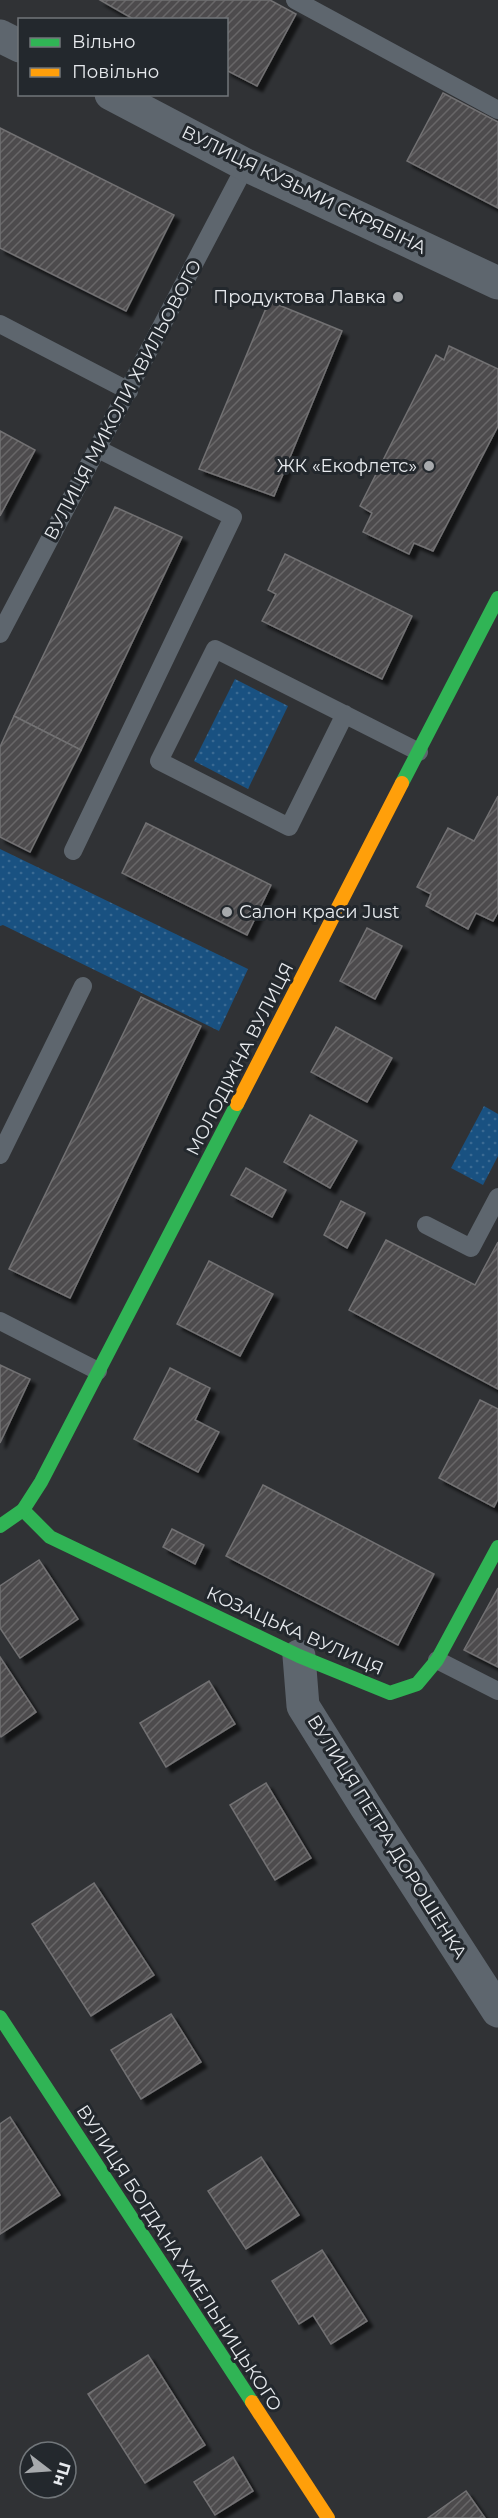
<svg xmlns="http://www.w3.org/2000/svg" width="498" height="2518" font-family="Montserrat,sans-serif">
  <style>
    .park { fill: url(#park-dots) }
    .building { fill: url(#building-hatch); stroke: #727173; stroke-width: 1.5; filter: url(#shadow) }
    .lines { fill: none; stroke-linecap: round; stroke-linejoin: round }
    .lane { stroke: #5e666e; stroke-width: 18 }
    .street { stroke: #5e666e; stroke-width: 33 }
    .fast { stroke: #30b455; stroke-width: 14 }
    .slow { stroke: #ff9f0a; stroke-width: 14 }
    .poi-dot { fill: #a7aaad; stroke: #23282d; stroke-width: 2 }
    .labels { text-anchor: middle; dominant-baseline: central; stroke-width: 6; stroke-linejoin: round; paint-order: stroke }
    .street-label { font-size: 18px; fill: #e7eaee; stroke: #23282d }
    .poi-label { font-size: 18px; fill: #e7eaee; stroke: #23282d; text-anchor: end }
  </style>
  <defs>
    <pattern id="park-dots" width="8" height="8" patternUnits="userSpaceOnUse" patternTransform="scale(1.5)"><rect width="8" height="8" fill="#195181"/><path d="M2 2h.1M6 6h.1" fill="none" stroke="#3a6a93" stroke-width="1.8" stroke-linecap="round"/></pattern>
    <pattern id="building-hatch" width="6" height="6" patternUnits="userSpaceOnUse" patternTransform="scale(1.5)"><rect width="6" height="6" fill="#4d4c4d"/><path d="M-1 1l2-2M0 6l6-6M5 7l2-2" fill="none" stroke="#676667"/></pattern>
    <filter id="shadow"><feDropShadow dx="5.5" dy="5.5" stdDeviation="1.5" flood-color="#0009"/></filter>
  </defs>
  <rect width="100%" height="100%" fill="#303235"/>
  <g class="park">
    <path d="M235,679L288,706L248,789L194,761Z"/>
    <path d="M0,849L248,969L219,1031L3,925L0,926Z"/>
    <path d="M484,1106L498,1114V1156L483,1185L451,1168Z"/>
  </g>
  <g class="building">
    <path d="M100,0H270L296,14L257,86L226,70V20H135Z"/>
    <path d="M443,93L498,122V208L407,161Z"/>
    <path d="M0,128L174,215L126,311L0,248Z"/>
    <path d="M269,301L342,331L274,496L199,469Z"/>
    <path d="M449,346L498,369V426L433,551L414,543L409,554L363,532L372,513L360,506L436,355L444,360Z"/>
    <path d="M0,431L35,450L0,516Z"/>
    <path d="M115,507L182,537L81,750L14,716Z"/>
    <path d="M285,554L412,616L382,679L262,621L276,594L268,590Z"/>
    <path d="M14,716L81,750L30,852L0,837V747Z"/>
    <path d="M498,796V912L493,921L476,913L468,929L426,906L431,894L417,887L448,828L474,841Z"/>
    <path d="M146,823L271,885L247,935L122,873Z"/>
    <path d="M367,928L402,946L375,999L340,981Z"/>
    <path d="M141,997L201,1026L70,1298L9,1269Z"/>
    <path d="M336,1027L392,1058L367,1102L311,1072Z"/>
    <path d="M310,1115L357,1141L330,1188L284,1162Z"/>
    <path d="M246,1168L286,1190L272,1217L231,1195Z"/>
    <path d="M341,1201L365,1213L347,1248L324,1235Z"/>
    <path d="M386,1240L475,1285L498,1242V1389L349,1310Z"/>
    <path d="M209,1261L273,1294L240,1356L177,1324Z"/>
    <path d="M0,1365L30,1379L0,1443Z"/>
    <path d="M170,1368L210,1388L195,1420L219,1432L198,1472L134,1439Z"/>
    <path d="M480,1400L498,1409V1499L494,1507L439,1478Z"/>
    <path d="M263,1485L434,1574L398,1645L226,1556Z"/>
    <path d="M172,1529L204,1545L195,1564L163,1547Z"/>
    <path d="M39,1560L78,1619L20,1658L0,1628V1586Z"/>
    <path d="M498,1588V1667L464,1650Z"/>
    <path d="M0,1657L36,1712L1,1737L0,1735Z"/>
    <path d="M209,1681L235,1724L166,1767L140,1723Z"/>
    <path d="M266,1783L311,1858L275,1880L230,1805Z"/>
    <path d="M94,1883L154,1975L91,2016L32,1924Z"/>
    <path d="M171,2014L201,2062L141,2099L111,2050Z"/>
    <path d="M10,2117L60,2195L0,2234V2124Z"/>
    <path d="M261,2157L299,2215L246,2249L208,2191Z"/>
    <path d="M322,2250L367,2321L331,2344L313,2315L299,2324L272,2281Z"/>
    <path d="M148,2355L205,2445L145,2483L88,2394Z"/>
    <path d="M233,2457L253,2491L215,2515L194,2482Z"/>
    <path d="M466,2491L485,2518H428Z"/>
  </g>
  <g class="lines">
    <g class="lane">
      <path d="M295,0L498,110"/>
      <path d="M0,324L129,391"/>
      <path d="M0,634L246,165"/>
      <path d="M345,714L289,827L159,761L215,649L419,752"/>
      <path d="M73,851L233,517L98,449"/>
      <path d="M0,1155L83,986"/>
      <path d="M426,1225L471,1248L498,1197"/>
      <path d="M0,1321L98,1371"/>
      <path d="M437,1660L498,1691"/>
    </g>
    <g class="street">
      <path d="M0,36L20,46"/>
      <path d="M111,94L246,165L498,283"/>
      <path d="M299,1656L303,1706L366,1807L498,2011"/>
    </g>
    <g class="fast">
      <path d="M402,783L498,598"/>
      <path d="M23,1510L50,1537L299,1656L390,1693L417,1684L437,1660L498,1547"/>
      <path d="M0,1526L23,1510L41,1482L237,1104"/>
      <path d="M0,2017L252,2402"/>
    </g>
    <g class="slow">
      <path d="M237,1104L402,783"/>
      <path d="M252,2402L328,2518"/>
    </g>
  </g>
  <g class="poi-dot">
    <circle cx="398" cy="297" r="6"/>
    <circle cx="429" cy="466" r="6"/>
    <circle cx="227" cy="912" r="6"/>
  </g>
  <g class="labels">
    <g class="street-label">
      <text transform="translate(304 190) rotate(26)">ВУЛИЦЯ КУЗЬМИ СКРЯБІНА</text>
      <text transform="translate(123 400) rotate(-62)">ВУЛИЦЯ МИКОЛИ ХВИЛЬОВОГО</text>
      <text transform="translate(240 1059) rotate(-63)">МОЛОДІЖНА ВУЛИЦЯ</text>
      <text transform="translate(295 1631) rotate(24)">КОЗАЦЬКА ВУЛИЦЯ</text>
      <text transform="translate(387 1837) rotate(58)">ВУЛИЦЯ ПЕТРА ДОРОШЕНКА</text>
      <text transform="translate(179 2258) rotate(57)">ВУЛИЦЯ БОГДАНА ХМЕЛЬНИЦЬКОГО</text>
    </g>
    <g class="poi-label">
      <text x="386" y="297">Продуктова Лавка</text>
      <text x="417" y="466">ЖК «Екофлетс»</text>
      <text x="239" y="912" text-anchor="start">Салон краси Just</text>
    </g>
  </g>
  <rect x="18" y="18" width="210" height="78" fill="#23282d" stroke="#71767a" stroke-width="1.5"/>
  <rect x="30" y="38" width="30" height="9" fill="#30b455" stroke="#71767a" stroke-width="1.5"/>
  <text x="72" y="48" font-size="18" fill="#e7eaee">Вільно</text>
  <rect x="30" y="68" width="30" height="9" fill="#ff9f0a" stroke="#71767a" stroke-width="1.5"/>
  <text x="72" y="78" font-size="18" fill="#e7eaee">Повільно</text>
  <g transform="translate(48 2470) rotate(107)"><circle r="28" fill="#23282d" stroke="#71767a" stroke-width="1.5"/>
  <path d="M0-4.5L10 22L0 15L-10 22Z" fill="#a7aaad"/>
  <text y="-9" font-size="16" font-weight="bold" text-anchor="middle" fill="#e7eaee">Пн</text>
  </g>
</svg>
